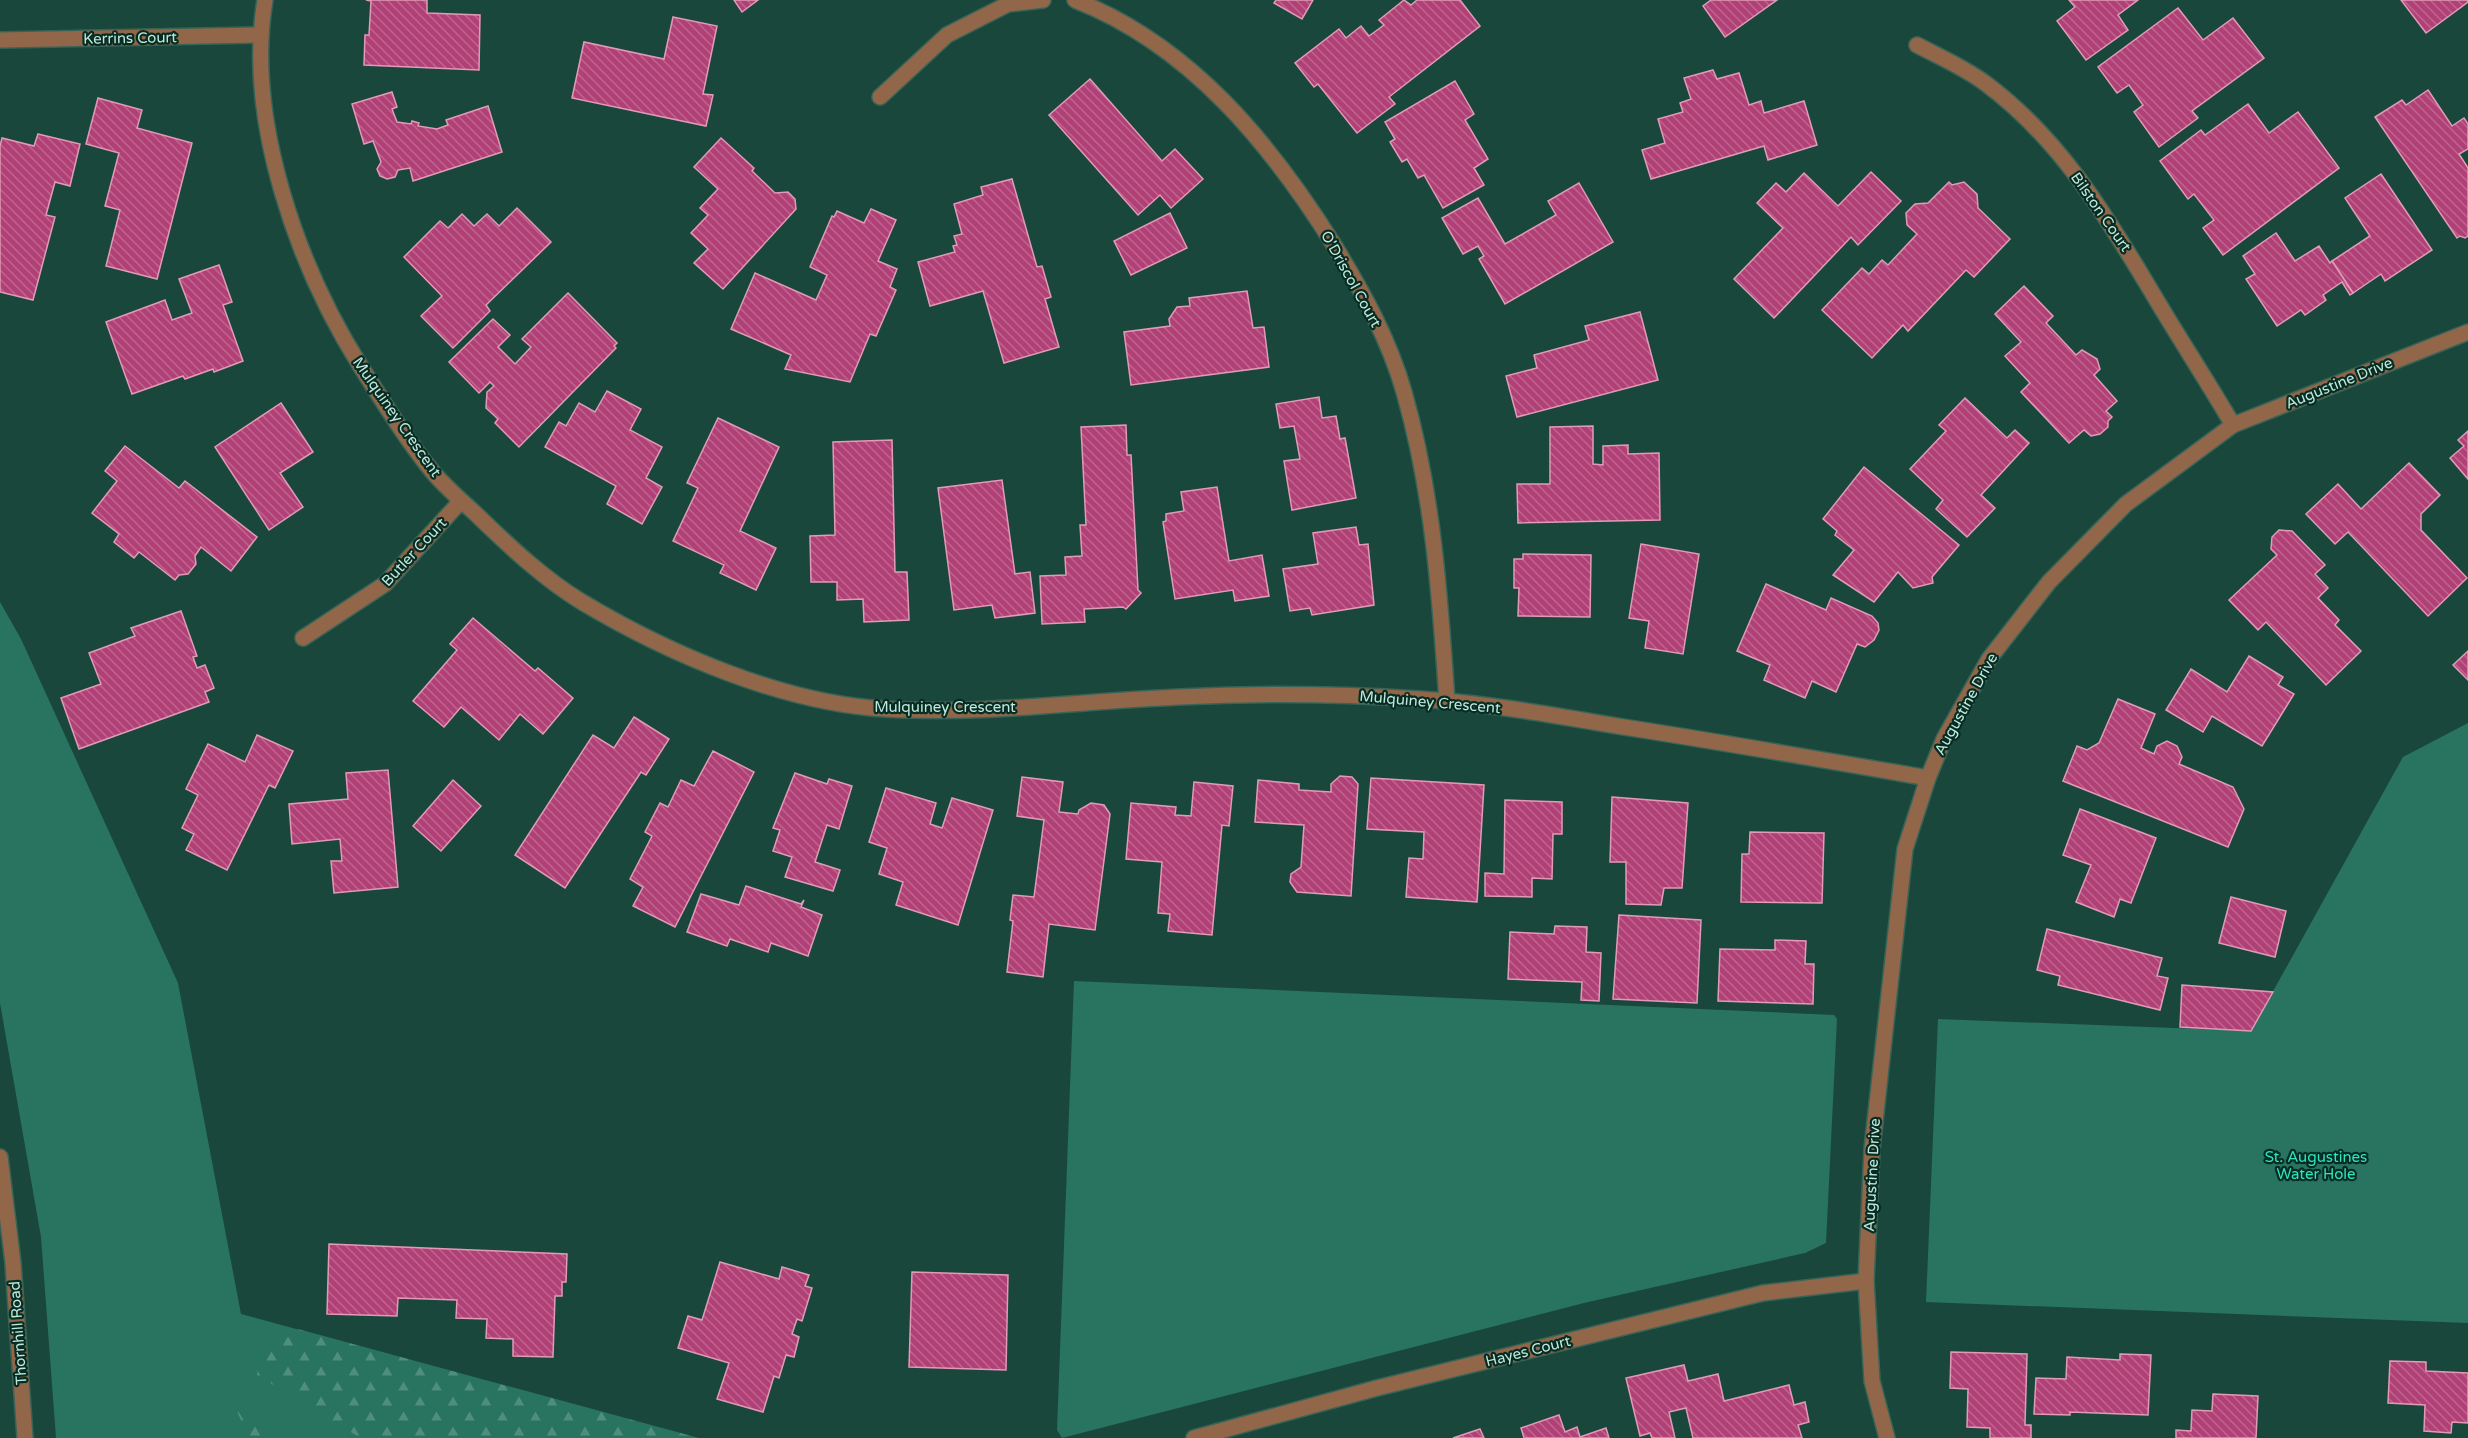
<svg xmlns="http://www.w3.org/2000/svg" width="2468" height="1438" font-family="'Varela Round',sans-serif">
  <style>
    .green { fill: #287461 }
    .forest { fill: url(#forest-firs) }
    .building { fill: url(#building-back-hatch); stroke: #e19bb7; stroke-width: 1.5 }
    .lines { fill: none; stroke-linecap: round; stroke-linejoin: round }
    .minor-casing { stroke: #386458; stroke-width: 18 }
    .tertiary-casing { stroke: #386458; stroke-width: 18 }
    .minor { stroke: #926649; stroke-width: 15 }
    .tertiary { stroke: #926649; stroke-width: 15 }
    .labels { text-anchor: middle; dominant-baseline: central; stroke-width: 4.5; stroke-linejoin: round; paint-order: stroke }
    .street-label { font-size: 15px; fill: #c0e8db; stroke: #062c23 }
    .park-label { font-size: 15px; fill: #2ee5be; stroke: #062c23 }
  </style>
  <defs>
    <pattern id="forest-firs" width="22" height="20" patternUnits="userSpaceOnUse" patternTransform="scale(1.5)"><rect width="22" height="20" fill="#287461"/><path d="M5 1l3.5 6h-7zM16 11l3.5 6h-7z" fill="#4f8e7e"/></pattern>
    <pattern id="building-back-hatch" width="6" height="6" patternUnits="userSpaceOnUse" patternTransform="scale(1.5)"><rect width="6" height="6" fill="#b14076"/><path d="M-1 5l2 2M0 0l6 6M5-1l2 2" fill="none" stroke="#bd658f"/></pattern>
  </defs>
  <rect width="100%" height="100%" fill="#1a473b"/>
  <g class="green">
    <path d="M0,602L21,639L178,983L241,1314L696,1438H56L41,1237L0,1003Z"/>
    <path d="M2468,723V1323L1926,1302L1938,1019L2251,1031L2403,757Z"/>
    <path d="M1074,981L1834,1015L1837,1019L1826,1243L1805,1253L1584,1303L1062,1438L1057,1430Z"/>
  </g>
  <g class="forest">
    <path d="M298,1329L699,1438H357L359,1437L257,1375L261,1351Z"/>
    <path d="M236,1409L279,1438H249Z"/>
  </g>
  <g class="building">
    <path d="M366,0H427V13L480,15L479,70L364,65L365,35H369L371,1Z"/>
    <path d="M734,0H758L742,12Z"/>
    <path d="M1276,0H1313L1302,19L1274,3Z"/>
    <path d="M1404,0L1411,5L1417,0H1460L1480,26L1389,97L1395,104L1357,133L1318,84L1314,87L1295,63L1339,29L1346,38L1361,26L1369,36L1384,25L1379,20Z"/>
    <path d="M1711,0H1777L1725,37L1703,6Z"/>
    <path d="M2069,0H2138L2118,15L2128,30L2086,60L2057,21L2075,7Z"/>
    <path d="M2401,0H2468V2L2426,33Z"/>
    <path d="M2178,8L2203,40L2233,18L2264,58L2192,111L2198,118L2159,147L2134,112L2143,105L2129,85L2117,93L2098,67Z"/>
    <path d="M673,17L717,26L703,94L713,95L706,126L572,98L584,42L664,59Z"/>
    <path d="M1713,70L1717,79L1739,73L1749,105L1761,101L1764,113L1804,101L1817,145L1768,160L1764,146L1651,179L1642,150L1665,143L1658,119L1683,112L1680,103L1691,99L1684,78Z"/>
    <path d="M1090,79L1162,161L1175,149L1203,179L1171,208L1160,195L1138,215L1049,115Z"/>
    <path d="M1455,81L1474,114L1465,120L1488,159L1474,168L1484,185L1443,208L1424,175L1418,178L1407,159L1402,162L1390,142L1395,139L1385,122Z"/>
    <path d="M2428,90L2452,126L2464,118L2468,124V149L2459,154L2468,168V236L2465,238L2460,236L2457,238L2375,117L2402,100L2406,105Z"/>
    <path d="M392,92L397,107L392,109L397,122L411,124L412,121L419,123L418,126L437,129L448,125L446,120L488,106L502,152L413,181L410,168L398,170L395,177L387,179L380,176L377,169L381,162L373,141L364,144L352,104Z"/>
    <path d="M98,98L142,110L137,128L192,143L157,279L106,266L120,210L105,206L119,153L86,144Z"/>
    <path d="M2248,104L2269,133L2298,112L2339,168L2223,255L2203,228L2214,220L2194,194L2188,199L2160,161L2201,130L2205,135Z"/>
    <path d="M38,134L80,144L70,186L55,182L46,215L55,217L33,300L0,292V146L2,138L34,146Z"/>
    <path d="M721,138L754,168L752,171L775,193L788,192L795,199L796,209L723,289L694,263L708,249L691,233L708,215L700,208L718,189L694,167Z"/>
    <path d="M1871,172L1901,201L1858,245L1851,237L1774,318L1734,279L1783,228L1757,203L1776,183L1786,192L1804,173L1838,206Z"/>
    <path d="M2381,174L2432,250L2385,281L2381,274L2353,293L2332,261L2370,236L2345,198Z"/>
    <path d="M1012,179L1037,267L1042,266L1051,297L1045,299L1059,347L1004,363L983,291L930,306L918,262L955,252L953,246L957,245L954,236L962,234L954,204L983,195L981,187Z"/>
    <path d="M1949,182L1952,185L1964,182L1977,194L1978,208L2010,239L1974,277L1966,270L1908,331L1903,325L1872,358L1822,310L1862,268L1869,274L1882,260L1888,265L1917,234L1907,225L1906,213L1915,204L1928,203Z"/>
    <path d="M1579,183L1613,242L1505,304L1479,259L1484,256L1478,246L1463,254L1442,218L1478,198L1505,244L1556,215L1548,201Z"/>
    <path d="M517,208L551,242L486,305L490,311L453,348L421,316L442,296L404,257L440,221L448,228L462,214L474,226L487,214L499,226Z"/>
    <path d="M871,209L896,220L878,261L897,269L890,287L896,290L876,336L870,334L850,382L785,369L791,355L731,329L755,273L816,300L827,275L810,267L832,216L834,217L837,211L864,223Z"/>
    <path d="M1170,213L1187,248L1131,275L1114,241Z"/>
    <path d="M2276,233L2295,261L2319,246L2330,263L2332,261L2353,293L2350,295L2342,282L2323,295L2326,300L2305,315L2301,310L2277,326L2246,279L2255,274L2243,256Z"/>
    <path d="M219,265L232,302L223,305L243,361L214,372L213,369L185,379L183,376L132,394L106,322L165,300L172,320L192,313L179,279Z"/>
    <path d="M2024,286L2053,316L2046,323L2076,355L2082,350L2097,359L2100,369L2094,375L2117,401L2106,411L2112,417L2108,421V427L2100,434L2091,436L2084,430L2069,443L2021,392L2030,383L2005,356L2021,342L1995,314Z"/>
    <path d="M1247,291L1253,328L1264,327L1269,367L1131,385L1124,332L1170,326L1169,319L1177,307L1190,306L1189,298Z"/>
    <path d="M568,293L617,343L614,346L616,348L519,447L495,423L498,419L486,408L487,392L494,386L490,382L479,393L449,362L493,319L510,335L498,347L515,364L531,347L522,339Z"/>
    <path d="M1640,312L1658,380L1517,417L1506,376L1537,368L1534,355L1589,340L1585,326Z"/>
    <path d="M607,391L641,409L630,430L662,447L646,478L662,487L642,524L607,504L616,486L545,447L559,422L566,426L579,403L595,412Z"/>
    <path d="M1319,397L1322,418L1336,416L1340,439L1345,438L1356,498L1292,510L1284,461L1300,459L1294,426L1280,428L1276,404Z"/>
    <path d="M1965,398L2007,438L2015,430L2029,443L1981,495L1995,508L1967,537L1936,509L1943,500L1910,469L1946,431L1939,425Z"/>
    <path d="M281,403L313,452L280,473L303,507L269,530L215,447Z"/>
    <path d="M718,418L779,447L740,531L776,548L756,590L720,573L724,565L673,541L698,488L687,483Z"/>
    <path d="M1126,425L1127,455H1131L1138,590L1141,593L1126,609L1123,607L1084,609L1085,622L1042,624L1040,576L1066,575L1065,557L1082,556L1080,525H1086L1081,427Z"/>
    <path d="M1593,426V464L1603,465V446L1628,445V454L1659,453L1660,520L1518,523L1517,484H1550V427Z"/>
    <path d="M2468,431V479L2450,458L2464,446L2458,440Z"/>
    <path d="M892,440L895,572H907L909,620L864,622L863,599L837,600V582H811L810,536L835,535L833,442Z"/>
    <path d="M125,446L179,488L185,481L257,537L231,571L201,547L195,556L196,564L188,574L179,575L175,580L139,552L134,558L114,542L119,534L92,513L117,481L105,471Z"/>
    <path d="M2409,463L2440,495L2421,514V530L2467,578L2428,616L2348,532L2335,544L2306,514L2338,484L2361,509Z"/>
    <path d="M1864,467L1959,545L1932,577L1933,583L1913,588L1898,572L1874,602L1833,575L1854,550L1835,535L1837,531L1823,519Z"/>
    <path d="M1002,480L1015,574L1030,572L1035,613L995,618L992,605L954,610L938,488Z"/>
    <path d="M1217,487L1229,561L1262,555L1269,596L1235,601L1233,590L1175,599L1163,522L1166,521V514L1184,511L1181,492Z"/>
    <path d="M1356,527L1359,545L1368,544L1374,605L1312,615L1310,608L1290,611L1283,569L1318,564L1313,533Z"/>
    <path d="M2279,530L2292,531L2325,565L2315,574L2328,588L2318,598L2339,620L2335,625L2361,651L2326,685L2266,622L2258,630L2229,600L2277,555L2271,549L2272,537Z"/>
    <path d="M1641,544L1699,554L1683,654L1645,648L1649,621L1629,618Z"/>
    <path d="M1523,554L1591,555L1590,617L1518,616L1519,588H1514V559H1523Z"/>
    <path d="M1766,584L1826,610L1831,598L1872,616L1878,623L1879,630L1874,640L1865,647L1857,644L1836,692L1812,681L1805,698L1764,680L1770,665L1737,651Z"/>
    <path d="M181,611L197,656L193,657L197,668L205,665L214,688L205,692L209,702L79,749L61,698L101,684L89,653L135,636L131,628Z"/>
    <path d="M473,618L535,671L538,668L573,698L543,734L520,714L499,740L461,707L444,727L413,701L457,650L450,644Z"/>
    <path d="M2468,651V680L2453,665Z"/>
    <path d="M2249,656L2283,677L2278,685L2294,694L2262,746L2212,716L2203,732L2166,710L2191,669L2227,692Z"/>
    <path d="M2118,699L2155,714L2141,748L2154,754L2157,746L2167,741L2177,746L2182,757L2179,764L2233,787L2244,809L2228,847L2063,781L2077,746L2087,750L2099,743Z"/>
    <path d="M634,717L669,739L646,775L641,772L565,888L515,855L593,735L614,748Z"/>
    <path d="M257,735L293,751L275,788L269,785L227,870L186,850L194,834L182,828L198,795L186,789L208,744L245,762Z"/>
    <path d="M713,751L754,772L675,927L633,906L643,887L630,879L652,836L645,832L660,803L668,807L681,780L694,786Z"/>
    <path d="M388,770L398,887L334,893L331,861H342L340,839L292,844L289,804L348,799L346,773Z"/>
    <path d="M795,773L827,784L829,779L852,786L839,829L827,825L815,862L840,870L833,891L785,877L792,857L773,851L780,830L773,828Z"/>
    <path d="M1340,776L1352,777L1358,784L1351,896L1297,892L1290,882L1291,874L1301,867L1304,825L1255,822L1258,780L1299,784V790L1331,792V784Z"/>
    <path d="M1022,777L1063,782L1059,812L1078,814L1079,810L1091,803L1104,805L1110,814L1095,930L1049,924L1043,977L1007,972L1013,921L1010,920L1013,895L1034,897L1044,820L1017,816Z"/>
    <path d="M1371,778L1484,785L1477,902L1406,897L1409,858L1423,859L1424,832L1367,829Z"/>
    <path d="M453,780L481,806L441,851L413,826Z"/>
    <path d="M1194,782L1233,786L1229,826L1222,825L1212,935L1168,931L1170,914L1158,913L1162,862L1126,859L1131,803L1176,807L1175,815L1191,816Z"/>
    <path d="M886,788L936,803L930,824L942,828L952,798L993,810L958,925L896,905L903,882L879,874L887,848L869,842Z"/>
    <path d="M1612,797L1688,803L1682,888H1664L1661,905L1626,904V862H1610Z"/>
    <path d="M1505,800L1562,802V834H1553L1552,879L1532,878V897L1485,896V873L1504,874Z"/>
    <path d="M2080,809L2156,838L2131,903L2120,899L2114,917L2076,902L2091,865L2063,855Z"/>
    <path d="M1750,832L1824,833L1822,903L1741,902L1742,854H1749Z"/>
    <path d="M746,886L801,904L804,900L801,907L822,915L808,956L771,943L768,952L730,939L727,946L687,932L701,894L739,905Z"/>
    <path d="M2231,897L2286,911L2275,957L2219,943Z"/>
    <path d="M1619,915L1701,920L1697,1003L1613,999Z"/>
    <path d="M1555,926L1587,927L1586,952L1601,953L1599,1001L1581,1000L1582,982L1508,979L1510,932L1554,934Z"/>
    <path d="M2047,929L2162,958L2157,976L2168,978L2160,1010L2058,985L2060,976L2037,970Z"/>
    <path d="M1775,940L1806,941L1805,964H1814L1813,1004L1718,1001L1720,949L1775,950Z"/>
    <path d="M2182,985L2273,992L2251,1031L2180,1027Z"/>
    <path d="M329,1244L567,1254L566,1282H562V1296H555L553,1357L513,1356V1339L486,1338L487,1319L456,1318L457,1300L398,1298L397,1316L327,1314Z"/>
    <path d="M720,1262L779,1279L782,1267L809,1275L805,1286L812,1288L802,1321L797,1319L792,1334L799,1337L794,1357L786,1355L779,1378L774,1376L763,1412L717,1399L729,1363L678,1348L688,1316L702,1320Z"/>
    <path d="M912,1272L1008,1275L1006,1370L909,1367Z"/>
    <path d="M1951,1352L2027,1354L2025,1425H2031V1438H1990V1428L1967,1427L1968,1389L1950,1388Z"/>
    <path d="M2120,1354L2151,1355L2148,1415L2070,1412V1415L2034,1414L2036,1378L2066,1379L2067,1357L2120,1360Z"/>
    <path d="M2390,1361L2426,1362V1371L2468,1373V1423L2452,1422L2451,1433L2424,1431L2425,1405L2388,1403Z"/>
    <path d="M1684,1365L1688,1381L1718,1374L1724,1401L1789,1385L1794,1405L1805,1402L1809,1422L1798,1425L1802,1438H1693L1686,1408L1669,1412L1675,1438H1652L1650,1433L1640,1436L1626,1378Z"/>
    <path d="M2213,1394L2258,1396L2256,1438H2176V1430L2191,1431L2192,1410L2212,1411Z"/>
    <path d="M1559,1415L1565,1432L1577,1427L1580,1437L1606,1428L1609,1438H1524L1521,1428Z"/>
    <path d="M1480,1429L1484,1438H1453Z"/>
  </g>
  <g class="lines">
    <defs>
      <g id="minor">
        <path d="M265,0C245,120 298,267 361,367C384,403 406,439 432,471C445,487 462,501 477,515C509,546 544,579 582,602C669,654 785,704 886,709C984,715 1081,701 1179,697C1259,693 1340,694 1420,699C1486,703 1552,715 1617,726C1721,742 1824,760 1928,778"/>
        <path d="M1075,0C1190,45 1270,143 1334,245C1362,291 1389,339 1404,392C1433,493 1440,596 1447,701"/>
        <path d="M0,40L259,35"/>
        <path d="M1917,45C1940,57 1965,68 1985,83C2058,137 2104,212 2150,289C2177,335 2206,379 2233,425"/>
        <path d="M880,97L947,35L1008,4L1043,0"/>
        <path d="M303,638L385,584L461,501"/>
        <path d="M1194,1438L1377,1388L1763,1293L1866,1281"/>
        <path d="M1887,1438L1872,1381L1866,1281L1872,1149L1905,849L1928,778L1944,739L1989,659L2049,582L2126,504L2233,425L2468,332"/>
      </g>
      <path id="tertiary" d="M0,1157L13,1263L25,1438"/>
    </defs>
    <use href="#minor" class="minor-casing"/>
    <use href="#tertiary" class="tertiary-casing"/>
    <use href="#minor" class="minor"/>
    <use href="#tertiary" class="tertiary"/>
  </g>
  <g class="labels">
    <g class="street-label">
      <text transform="translate(130 38) rotate(-1)">Kerrins Court</text>
      <text transform="translate(2101 212) rotate(55)">Bilston Court</text>
      <text transform="translate(1351 279) rotate(61)">O'Driscol Court</text>
      <text transform="translate(2339 383) rotate(-22)">Augustine Drive</text>
      <text transform="translate(397 417) rotate(55)">Mulquiney Crescent</text>
      <text transform="translate(414 552) rotate(-47)">Butler Court</text>
      <text transform="translate(1430 702) rotate(5)">Mulquiney Crescent</text>
      <text transform="translate(1966 704) rotate(-61)">Augustine Drive</text>
      <text x="945" y="707">Mulquiney Crescent</text>
      <text transform="translate(1872 1175) rotate(-87)">Augustine Drive</text>
      <text transform="translate(18 1333) rotate(-94)">Thornhill Road</text>
      <text transform="translate(1528 1351) rotate(-14)">Hayes Court</text>
    </g>
    <g class="park-label">
      <text x="2316" y="1157">St. Augustines<tspan x="2316" dy="17">Water Hole</tspan></text>
    </g>
  </g>
</svg>
